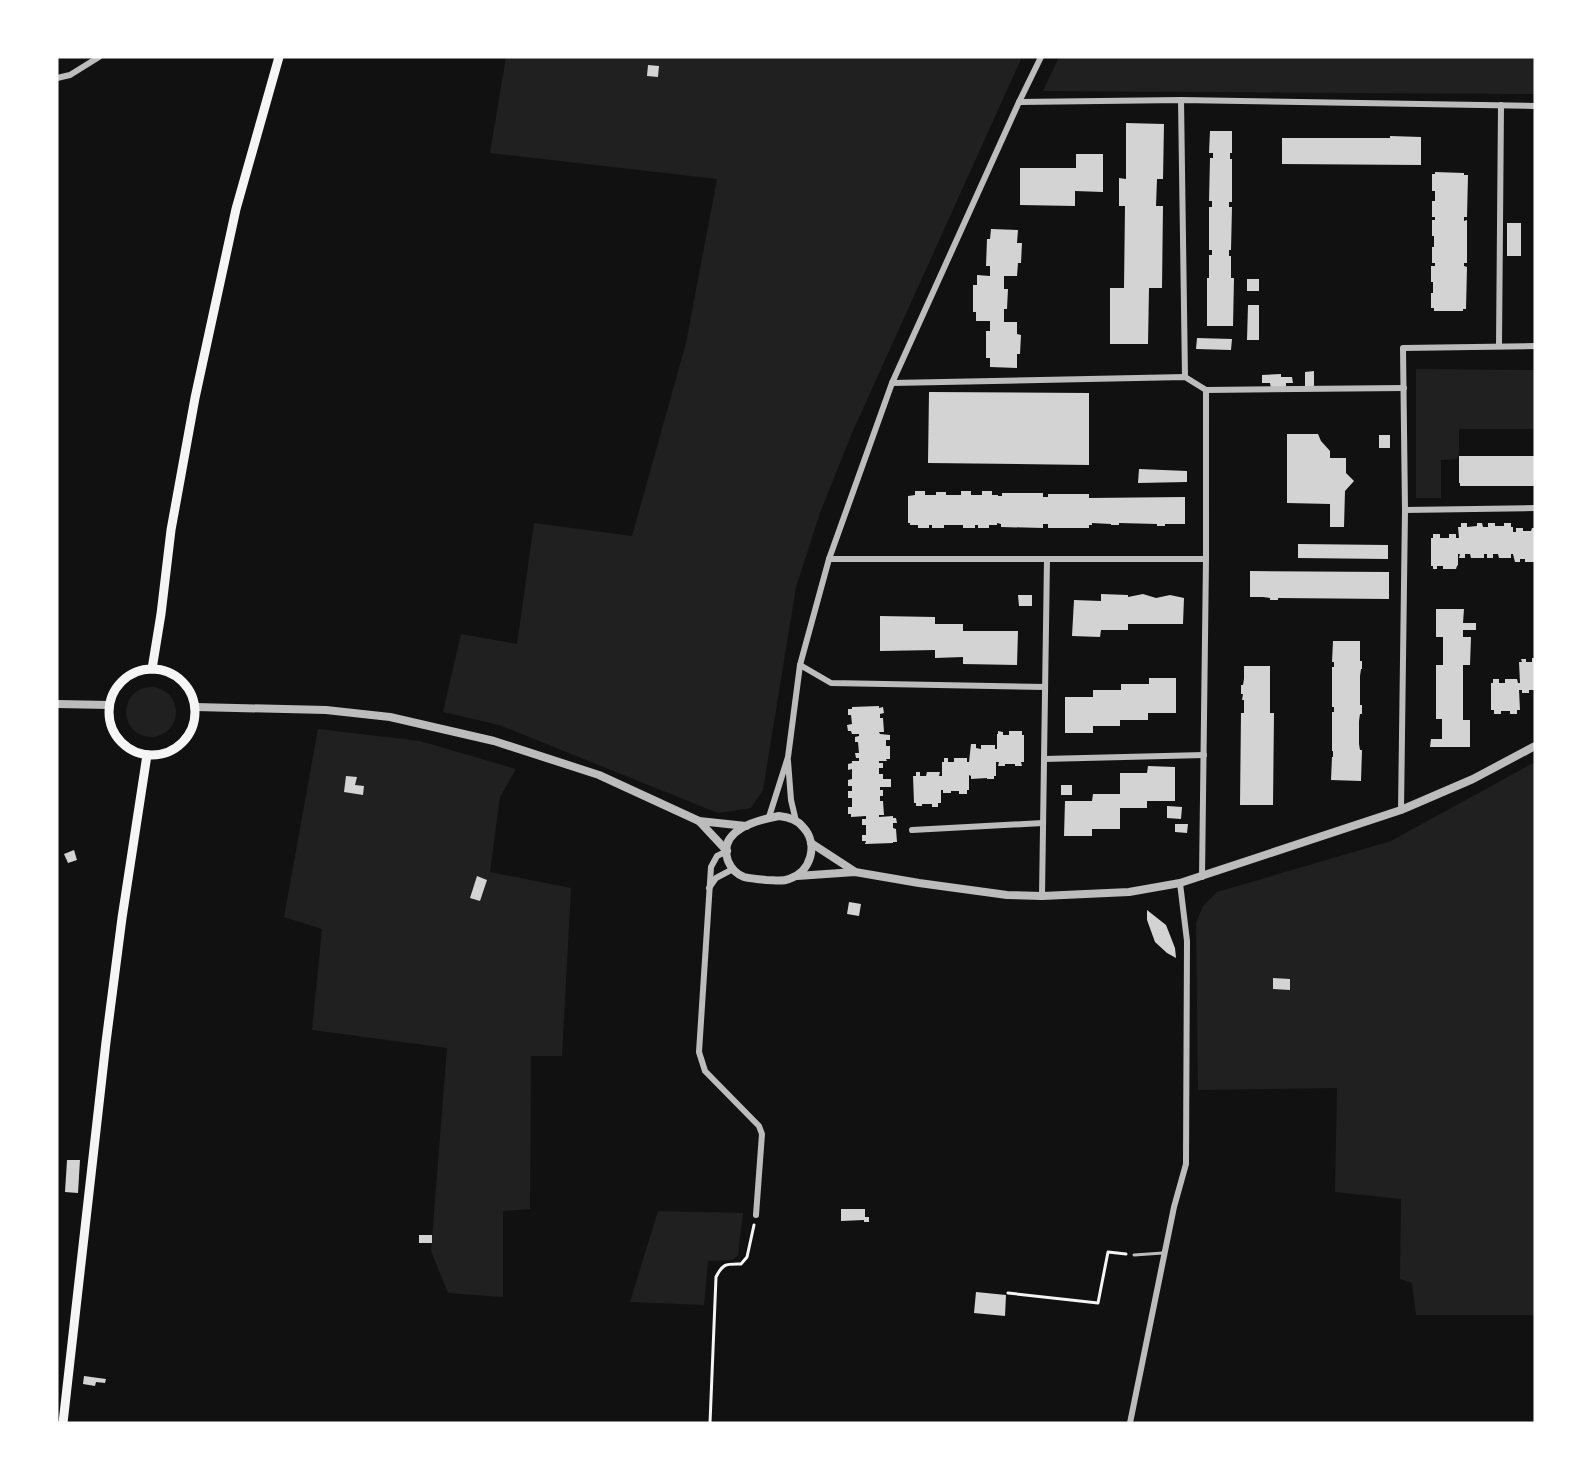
<svg xmlns="http://www.w3.org/2000/svg" width="1592" height="1480" font-family="'Noto Sans',sans-serif">
  <style>
    .green { fill: #202020 }
    .building { fill: #d3d3d3 }
    .lines { fill: none; stroke-linecap: round; stroke-linejoin: round }
    .path { stroke: #f5f5f5; stroke-width: 3 }
    .service { stroke: #bcbcbc; stroke-width: 3 }
    .minor { stroke: #bcbcbc; stroke-width: 6 }
    .tertiary { stroke: #bcbcbc; stroke-width: 8 }
    .secondary { stroke: #f5f5f5; stroke-width: 9 }
  </style>
  <rect width="100%" height="100%" fill="#111"/>
  <g class="green">
    <path d="M506,57H1022L852,433L820,513L796,587L763,790L751,808L718,813L499,725L443,712L461,634L517,644L534,523L632,536L686,343L717,179L490,153Z"/>
    <path d="M1059,57H1535V94L1043,91Z"/>
    <path d="M1416,369L1535,370V429H1459V454L1457,459L1441,460V498H1416Z"/>
    <circle cx="151" cy="712" r="25"/>
    <path d="M318,729L420,741L516,769L500,797L490,872L571,888L562,1056H531L530,1209L503,1211V1297L448,1293L431,1251L447,1048L312,1030L322,929L284,917Z"/>
    <path d="M1535,762V1315H1416L1412,1283L1400,1279L1401,1199L1335,1192L1337,1088L1198,1090L1196,923L1203,906L1217,892L1391,841Z"/>
    <path d="M658,1211L743,1213L738,1255L732,1260L708,1261L704,1305L630,1302Z"/>
  </g>
  <g class="building">
    <path d="M648,65L659,66L658,77L647,76Z"/>
    <path d="M1126,123L1164,124L1163,179H1157L1156,206H1163L1162,288H1149L1148,344H1110V288H1124L1125,206H1119V178L1126,179Z"/>
    <path d="M1210,131H1232V153H1230V159H1232V202H1229V207H1232L1231,250H1229V256H1231V278H1234L1233,326H1207V278H1209V255H1212V250H1209V207H1212V201H1209L1210,158H1213V153H1209Z"/>
    <path d="M1390,136L1421,137V165L1282,164V138H1390Z"/>
    <path d="M1076,154H1103V192L1075,191V206L1020,205V168H1076Z"/>
    <path d="M1435,172L1464,173V175H1468L1467,217H1464V221L1467,220V263H1464V266L1467,267L1466,309H1463V311H1434V308H1431V293H1433V282H1431V266H1435V263H1432V247H1434V236H1432V220H1435V217H1432V201H1435V191H1432V174H1435Z"/>
    <rect x="1507" y="223" width="14" height="33"/>
    <path d="M991,229L1018,230L1017,243H1022L1021,263H1018L1017,276H1004V289H1008L1007,309H1004V322H1017V334L1021,335L1020,354H1017V368L990,367V358H986V331H990V321H976V312H973V285H977V275L990,276V266H986L987,239H990Z"/>
    <rect x="1247" y="279" width="12" height="12"/>
    <path d="M1248,305H1259V340H1247Z"/>
    <path d="M1197,338L1232,339L1231,350L1196,349Z"/>
    <path d="M1314,371V386H1305V372Z"/>
    <path d="M1281,374V377H1292L1293,383H1286V387L1271,388L1270,383H1262V375Z"/>
    <path d="M929,392L1089,393V465L928,463Z"/>
    <path d="M1287,434H1318L1321,441L1330,451V458H1346V473L1354,481L1345,491L1344,527H1330V504L1287,503Z"/>
    <rect x="1379" y="435" width="11" height="13"/>
    <path d="M1459,456H1535V486H1460V483H1459Z"/>
    <path d="M1139,469L1187,471V482L1138,483Z"/>
    <path d="M915,491H925V495H936V492H946V495H961V491H971V495H982V491H992V495H998V496H1002V493H1043V497H1048V494H1089V498L1185,497V524H1165V526H1157V524L1119,523V525H1111V524L1092,523V525H1089V528H1048V524H1043V528L1001,527V524L997,523V525H989V528H978V525H975V528H963V525H944V528H932V525H929V528H918V525H910V523H908V496L915,495Z"/>
    <path d="M1461,523H1467V527L1477,526V523H1482L1483,527H1488V523H1495V526H1504V523H1511V527H1513V532H1516V528H1523V531H1531L1532,528H1535V562H1525V559H1520V562H1515L1513,554H1511V558H1499L1498,554H1493V558H1487V554H1484V558H1471L1470,554H1465V558H1459L1460,554H1458V565L1457,566L1456,569H1443V566H1437V569H1433V566H1431V538H1433V534H1440V538H1449V534H1456V538H1459L1458,527H1461Z"/>
    <path d="M1298,544L1388,545V559L1298,558Z"/>
    <path d="M1250,571L1389,572V599L1278,598V600H1270V598L1263,597H1250Z"/>
    <path d="M1101,594L1128,595V597L1143,594L1156,598L1170,595L1184,598L1183,624H1128V630H1101L1100,637L1072,636L1074,600L1101,601Z"/>
    <path d="M1018,595H1032V606H1019Z"/>
    <path d="M1436,609H1464L1463,623H1476V630H1463V637H1471L1470,665H1463V720H1470V747H1430L1431,739H1442V719H1436V665H1443V637H1436Z"/>
    <path d="M880,616L935,617V624H963V631H1018L1017,665L963,664V657L935,658V650L880,651Z"/>
    <path d="M1333,641H1360V661H1362V669H1361L1360,676V705H1362V714H1360L1359,721V744L1360,750H1362L1361,781L1331,780L1332,757H1333V751H1332V712H1334V707H1332V667H1334V662H1332Z"/>
    <path d="M1532,658H1535V690H1529V693H1522V690H1519L1520,710H1517V714H1510V711H1501V714H1494V710H1491V683H1493V679H1499V683H1505V679H1517L1518,683H1520L1519,662H1522L1521,659H1526V662H1532Z"/>
    <path d="M1244,666H1270V713H1274L1273,805H1240L1241,713H1244V700H1242L1243,694H1241V685H1243L1244,679Z"/>
    <path d="M1149,678H1176V713H1148V720H1120V726H1093V733H1065V697H1093V690H1121V684H1149Z"/>
    <path d="M879,706V708L883,707L884,713L880,714V718H883L884,732H879L880,734L890,735V740H886V746H890V759H886L887,761H879V763H883V768H879V774H883V779H891V787H880V790H883V796H880V801H883L884,815H879V817L893,816V818H896L897,823H893V828L896,829L897,842H893V843L865,844L866,841H862V835H866V825H862V819H866V816L851,817V814H848V807H852V798H848V791H852V786H848V780L852,779V769L848,770V764L852,763V761H859V758H856L855,753H859L858,742H855V737L859,736V734H852L851,731H848L847,725L852,724L851,715H848V709H852V707Z"/>
    <path d="M998,731L1003,732V735H1009V731H1022V735H1024V762H1021L1022,766H1015V764H1005V766H998L999,762H996V776H994V779H987V778L971,779V776L969,775V790H967V794H959V791H951V793H943V790H941V803H938V807H932V804H922V806H916V803H914L913,776H916V772H920V776H926L927,772H940L939,776H942V762H944V758H948V762H954V758H967V762H969L971,744H976V748L981,749V745H995V749H997V734H998Z"/>
    <path d="M1148,766L1175,767V801H1147V808H1120V829H1092V836H1064L1065,801H1092L1093,794H1120V773H1147Z"/>
    <path d="M346,776L357,777L355,785L364,786L363,795L344,792Z"/>
    <rect x="1061" y="785" width="11" height="10"/>
    <path d="M1167,806L1182,807L1181,819L1167,818Z"/>
    <path d="M1175,824H1188L1187,833L1175,832Z"/>
    <path d="M74,850L77,860L68,863L64,854Z"/>
    <path d="M477,876L487,880L480,901L470,898Z"/>
    <path d="M849,902L861,904L859,916L847,914Z"/>
    <path d="M1147,910L1166,925L1175,948L1176,958L1167,953L1155,942L1147,920Z"/>
    <path d="M1273,978L1290,979V990L1273,989Z"/>
    <path d="M67,1160H80L78,1193L65,1192Z"/>
    <path d="M841,1209H865V1217H869V1222H864V1220L841,1221Z"/>
    <rect x="419" y="1235" width="13" height="8"/>
    <path d="M976,1292L1006,1295L1005,1316L974,1313Z"/>
    <path d="M84,1376L106,1379L105,1383L96,1382L95,1386L83,1384Z"/>
  </g>
  <g class="lines">
    <g class="path">
      <path d="M1008,1293L1098,1303L1108,1252L1126,1254"/>
      <path d="M710,1423L716,1277C723,1263 726,1264 741,1264L747,1257L754,1225"/>
    </g>
    <path class="service" d="M1134,1255L1163,1253"/>
    <g class="minor">
      <path d="M57,78L70,75L99,57"/>
      <path d="M1181,100L1185,377"/>
      <path d="M1019,102L1181,100L1535,106"/>
      <path d="M1499,346L1501,105"/>
      <path d="M892,383L1185,377L1206,390L1404,388"/>
      <path d="M1405,510L1535,508"/>
      <path d="M829,559H1206"/>
      <path d="M800,665L831,683L1045,687"/>
      <path d="M1044,759L1204,755"/>
      <path d="M788,761L791,800L796,821"/>
      <path d="M1401,810L1405,510L1403,348L1535,346"/>
      <path d="M769,817L788,757L800,665L829,559L892,383L1019,102L1041,57"/>
      <path d="M912,830L1043,823"/>
      <path d="M727,851L717,856L711,867L699,1052L705,1071L759,1126L762,1134L756,1215"/>
      <path d="M1202,877L1206,559V390"/>
      <path d="M709,888L716,878L733,869"/>
      <path d="M1042,896L1047,559"/>
      <path d="M1130,1423L1174,1207L1186,1164L1187,941L1180,883"/>
    </g>
    <g class="tertiary">
      <path d="M57,704L110,705"/>
      <path d="M195,707L326,710L390,717L494,741L599,775L699,821L746,826"/>
      <path d="M779,816C788,817 797,819 803,827C819,844 811,872 789,879C782,882 774,880 766,880C759,879 751,879 744,877C736,874 731,868 728,861C717,830 757,820 779,816Z"/>
      <path d="M699,821L727,851"/>
      <path d="M811,843L854,871"/>
      <path d="M797,876L855,872L919,883L1007,895L1042,896L1129,892L1180,883L1401,810L1473,779L1535,746"/>
    </g>
    <g class="secondary">
      <path d="M152,669L161,614L171,530L195,398L236,209L279,57"/>
      <circle cx="152" cy="712" r="43"/>
      <path d="M63,1423L106,1042L122,918L147,755"/>
    </g>
  </g>
  <rect width="1592" height="1480" fill="none" stroke="#ffffff" stroke-width="117"/>
</svg>
